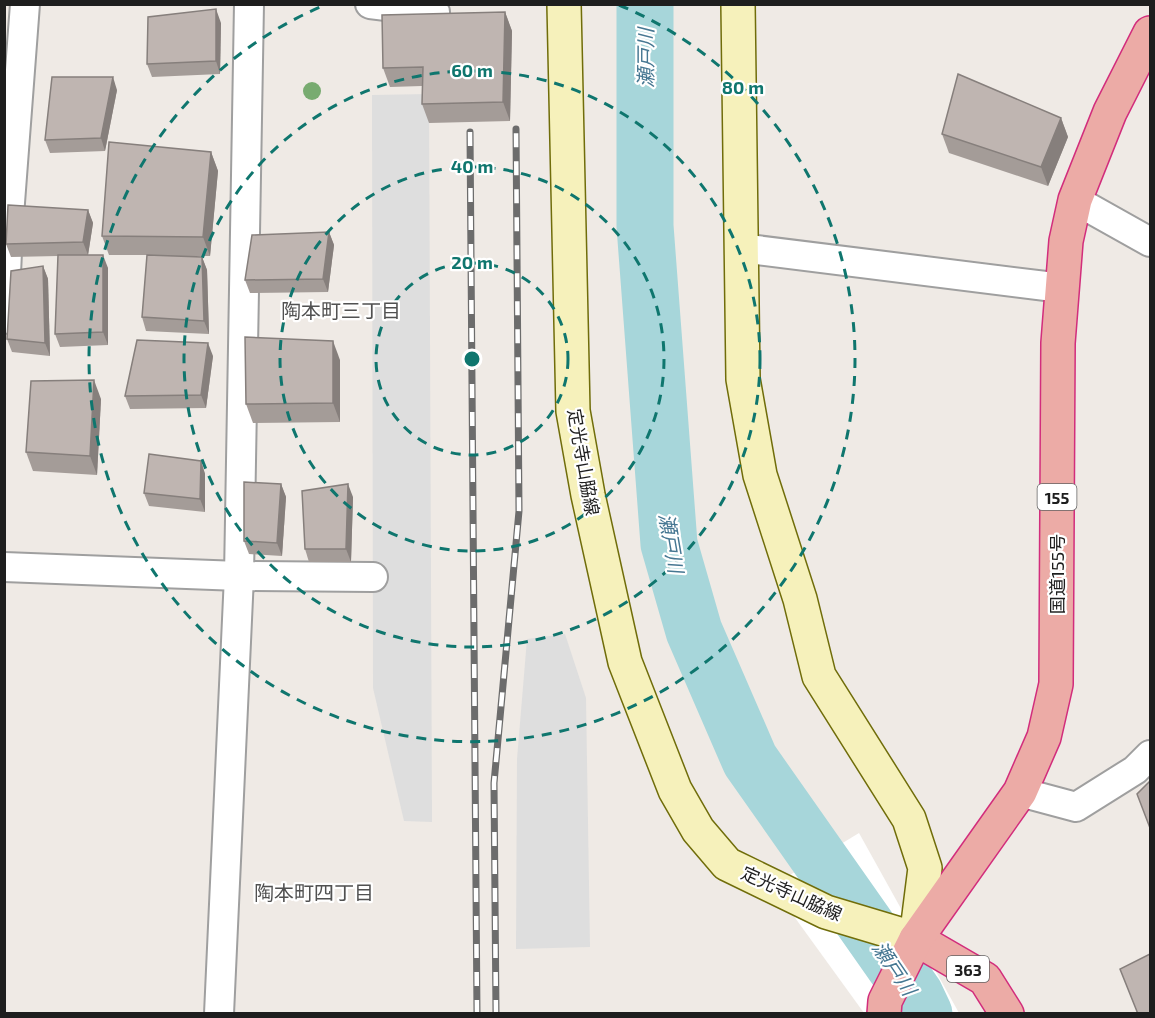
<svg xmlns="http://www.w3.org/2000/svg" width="1155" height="1018" font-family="'Exo 2','Noto Sans JP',sans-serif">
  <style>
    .parking { fill: #dedede }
    .pier { fill: #fff }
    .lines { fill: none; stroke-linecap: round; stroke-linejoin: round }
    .river { stroke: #a7d6da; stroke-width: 57 }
    .minor-casing { stroke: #9f9f9f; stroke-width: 32 }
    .secondary-casing { stroke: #706d0a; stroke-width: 36 }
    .trunk-casing { stroke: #d22d7c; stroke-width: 36 }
    .minor { stroke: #fff; stroke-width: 28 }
    .secondary { stroke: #f6f1bb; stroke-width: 33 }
    .trunk { stroke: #ecaba6; stroke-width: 33 }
    .rail-casing { stroke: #6c6c6c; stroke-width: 7 }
    .rail { stroke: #fff; stroke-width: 4.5; stroke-dasharray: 14; stroke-linecap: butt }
    .tree { fill: #78ab70 }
    .wall { fill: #a49c98 }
    .shaded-wall { fill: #867f7c }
    .building { fill: #bfb5b1; stroke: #867f7c; stroke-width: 1.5 }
    .ring { fill: none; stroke: #0f766e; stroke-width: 3; stroke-dasharray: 10 8 }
    .labels { text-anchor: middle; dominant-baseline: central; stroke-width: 4.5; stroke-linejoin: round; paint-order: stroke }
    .shield { fill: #fff; stroke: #626262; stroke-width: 1.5 }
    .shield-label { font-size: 16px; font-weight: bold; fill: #1e1e1e }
    .street-label { font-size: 18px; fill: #1e1e1e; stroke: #fff }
    .water-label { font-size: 20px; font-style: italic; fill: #467792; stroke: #fff }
    .neighbourhood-label { font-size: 20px; fill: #515151; stroke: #fff }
    .centre { fill: #0f766e; stroke: #fff; stroke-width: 3 }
    .ring-label { font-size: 18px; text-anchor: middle; font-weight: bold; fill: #0f766e; stroke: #fff; stroke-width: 4.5; stroke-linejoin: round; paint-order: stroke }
  </style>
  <rect width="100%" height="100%" fill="#efeae5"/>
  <g class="parking">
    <path d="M429,94L432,822L404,821L373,688L372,95Z"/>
    <path d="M565,634L586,698L590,947L516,949L517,759L527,639Z"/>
  </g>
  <path class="pier" d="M859,833L959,1013H864L772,886Z"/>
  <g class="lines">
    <path class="river" d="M645,4V226L669,544L694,631L750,760L915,995L924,1014"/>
    <defs>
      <g id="minor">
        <path d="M370,4L435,12"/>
        <path d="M1075,200L1150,242"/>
        <path d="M740,248L1062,288"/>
        <path d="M4,319L8,229L25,4"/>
        <path d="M4,567L239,576L373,577"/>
        <path d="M1020,792L1076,807L1135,770L1150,755"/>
        <path d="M219,1014L239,576L249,4"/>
      </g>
      <path id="secondary" d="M564,4L573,411L588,495L625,662L675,790L698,830L727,864L826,912L916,939L925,868L909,819L819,676L800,599L760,475L743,379L738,4"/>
      <g id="trunk">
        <path d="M916,939L985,979L1007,1014"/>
        <path d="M884,1014L885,1001L916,939L1020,792L1044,737L1056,684L1058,343L1066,241L1075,200L1110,112L1150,33"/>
      </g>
    </defs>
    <use href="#minor" class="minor-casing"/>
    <use href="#secondary" class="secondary-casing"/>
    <use href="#trunk" class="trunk-casing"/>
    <use href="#minor" class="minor"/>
    <use href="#secondary" class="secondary"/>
    <use href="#trunk" class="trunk"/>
    <defs>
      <g id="rail">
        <path d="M470,132L477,1014"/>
        <path d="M496,1014L494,783L519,511L516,129"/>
      </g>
    </defs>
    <use href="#rail" class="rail-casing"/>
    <use href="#rail" class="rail"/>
  </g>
  <circle class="tree" cx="312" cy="91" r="9"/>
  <g class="wall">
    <path d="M505,12L512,31L510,121L429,123L422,104V86L390,87L383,68Z"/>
    <path d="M221,23L220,74L152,77L147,64Z"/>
    <path d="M117,90L105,151L50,153L45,140Z"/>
    <path d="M1061,118L1068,137L1048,186L949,153L942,134Z"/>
    <path d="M211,152L218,171L210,256H156L202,257L207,270L209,334L146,331L142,317L147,255H109L102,236Z"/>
    <path d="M88,210L93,223L88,255L108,268V345L60,347L55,334L58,256L11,257L6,244Z"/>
    <path d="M329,232L334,245L328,292L250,293L245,280Z"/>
    <path d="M43,266L48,279L50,356L12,352L7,339Z"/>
    <path d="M213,356L206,408L130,409L125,396Z"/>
    <path d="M340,360V422L253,423L246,404Z"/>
    <path d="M101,399L97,475L33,471L26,452Z"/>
    <path d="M201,461L205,474V512L149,506L144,493Z"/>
    <path d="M281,484L286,497L282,556L249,554L244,541Z"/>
    <path d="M353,497L351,562H309L305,549Z"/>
  </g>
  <g class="shaded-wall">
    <path d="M216,9L221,23L220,74L216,61Z"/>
    <path d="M505,12L512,31L510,121L503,102Z"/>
    <path d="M113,77L117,90L105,151L101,138Z"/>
    <path d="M1061,118L1068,137L1048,186L1041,167Z"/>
    <path d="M211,152L218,171L210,256L203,237Z"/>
    <path d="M88,210L93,223L88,255L83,242Z"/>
    <path d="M329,232L334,245L328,292L323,279Z"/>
    <path d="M103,255L108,268V345L103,332Z"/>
    <path d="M202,257L207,270L209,334L204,321Z"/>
    <path d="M43,266L48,279L50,356L45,343Z"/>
    <path d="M333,341L340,360V422L333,403Z"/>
    <path d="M208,343L213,356L206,408L201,395Z"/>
    <path d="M94,380L101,399L97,475L90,456Z"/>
    <path d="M201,461L205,474V512L200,499Z"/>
    <path d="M281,484L286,497L282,556L277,543Z"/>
    <path d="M348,484L353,497L351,562L346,549Z"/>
  </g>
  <g class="building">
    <path d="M216,9V61L147,64L148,17Z"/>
    <path d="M505,12L503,102L422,104L423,67L383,68L382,15Z"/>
    <path d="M958,74L1061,118L1041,167L942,134Z"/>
    <path d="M52,77H113L101,138L45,140Z"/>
    <path d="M109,142L211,152L203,237L102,236Z"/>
    <path d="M8,205L88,210L83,242L6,244Z"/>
    <path d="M329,232L323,279L245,280L252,235Z"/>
    <path d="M58,255H103V332L55,334Z"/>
    <path d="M147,255L202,257L204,321L142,317Z"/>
    <path d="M43,266L45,343L7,339L11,271Z"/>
    <path d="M245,337L333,341V403L246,404Z"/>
    <path d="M137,340L208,343L201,395L125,396Z"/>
    <path d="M94,380L90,456L26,452L31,381Z"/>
    <path d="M149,454L201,461L200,499L144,493Z"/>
    <path d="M244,482L281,484L277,543L244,541Z"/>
    <path d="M348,484L346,549H305L302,491Z"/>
    <path d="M1150,781V828L1137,794Z"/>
    <path d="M1150,954V1014H1138L1120,969Z"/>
  </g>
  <g class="ring">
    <circle cx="472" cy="359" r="96"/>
    <circle cx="472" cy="359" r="192"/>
    <circle cx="472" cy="359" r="288"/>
    <path d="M619 5A383 383 0 1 1 325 5"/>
  </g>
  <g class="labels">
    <g class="shield">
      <rect x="1037.5" y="484" width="39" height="26" rx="4.5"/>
      <rect x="947" y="956" width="42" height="26" rx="4.5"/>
    </g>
    <g class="shield-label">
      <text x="1057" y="497">155</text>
      <text x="968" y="969">363</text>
    </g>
    <g class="street-label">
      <text transform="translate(584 462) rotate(80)">定光寺山脇線</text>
      <text transform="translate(1057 574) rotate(-90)">国道155号</text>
      <text transform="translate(792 893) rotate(24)">定光寺山脇線</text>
    </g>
    <g class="water-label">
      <text transform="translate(645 58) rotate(-90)">瀬戸川</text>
      <text transform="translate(672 543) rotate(80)">瀬戸川</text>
      <text transform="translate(895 968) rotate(56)">瀬戸川</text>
    </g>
    <g class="neighbourhood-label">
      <text x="341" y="310">陶本町三丁目</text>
      <text x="314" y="892">陶本町四丁目</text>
    </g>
  </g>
  <circle cx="472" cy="359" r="9" class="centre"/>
  <g class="ring-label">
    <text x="472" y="77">60 m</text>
    <text x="743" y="94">80 m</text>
    <text x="472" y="173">40 m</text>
    <text x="472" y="269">20 m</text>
  </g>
  <rect width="1155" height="1018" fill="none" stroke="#1e1e1e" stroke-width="12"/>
</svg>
